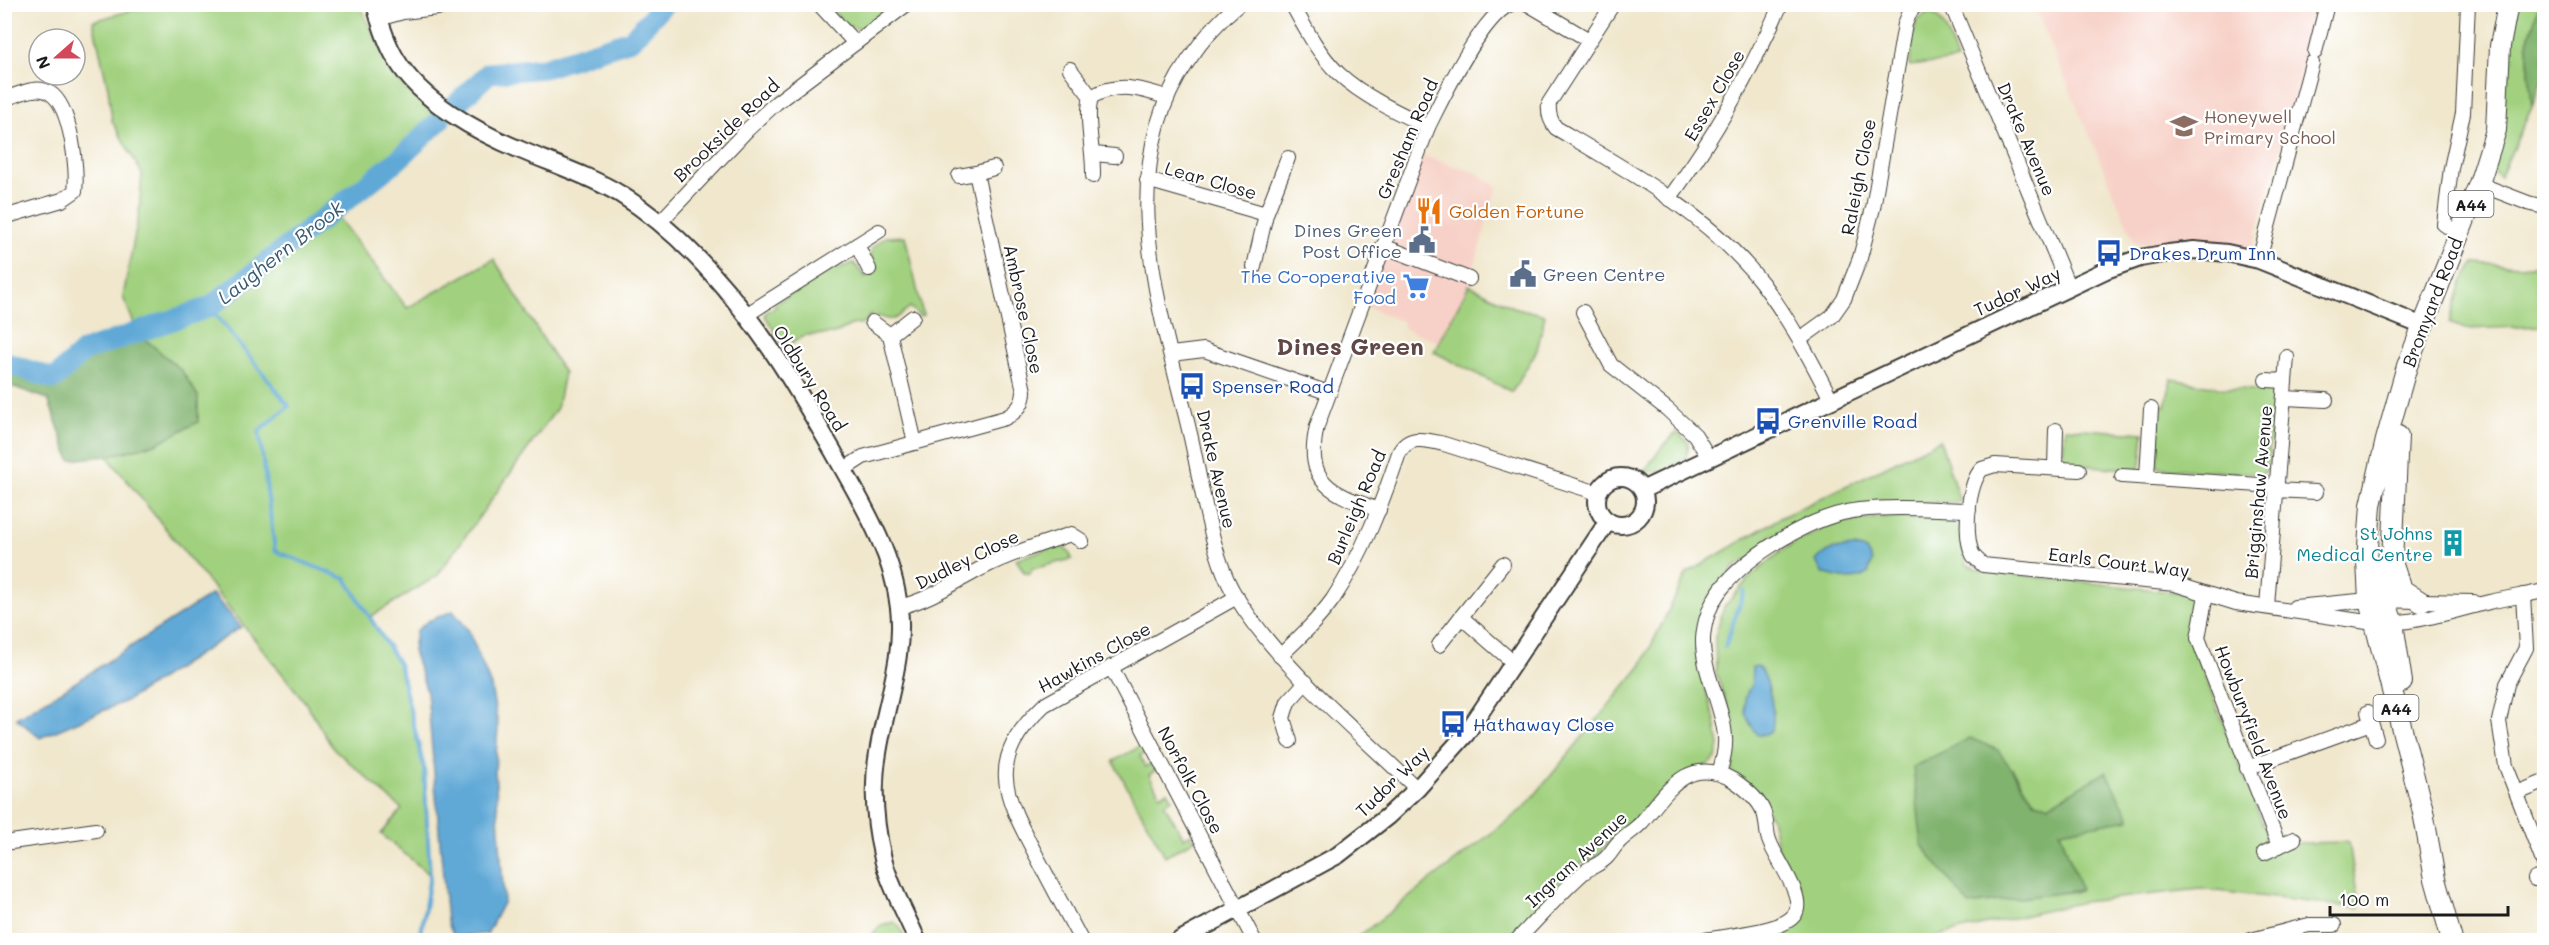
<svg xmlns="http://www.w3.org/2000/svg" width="2549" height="945" font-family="Mali,sans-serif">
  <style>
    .built { fill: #f7d1c7 }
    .green { fill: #a1d17f; stroke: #5e764e; stroke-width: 1.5; fill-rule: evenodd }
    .forest { fill: #80b36e; stroke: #4e6845; stroke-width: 1.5 }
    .water { fill: #60a9d7; stroke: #3e627a; stroke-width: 1.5 }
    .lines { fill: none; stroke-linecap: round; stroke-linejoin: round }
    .stream { stroke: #60a9d7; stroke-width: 4 }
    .river { stroke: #60a9d7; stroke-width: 21 }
    .minor-casing { stroke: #3c3a36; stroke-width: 16 }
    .tertiary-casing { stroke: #3c3a36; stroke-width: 20 }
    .primary-casing { stroke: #3c3a36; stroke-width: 22 }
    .minor { stroke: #fff; stroke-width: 14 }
    .tertiary { stroke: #fff; stroke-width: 16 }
    .primary { stroke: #fff; stroke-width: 20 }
    .labels { text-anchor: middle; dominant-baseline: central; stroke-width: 4.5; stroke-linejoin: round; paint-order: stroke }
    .shield { fill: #fff; stroke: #606060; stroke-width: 1.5 }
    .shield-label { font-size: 16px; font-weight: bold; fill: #1c1c1c }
    .street-label { font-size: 18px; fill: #1c1c1c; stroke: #fff }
    .education-label { font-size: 18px; fill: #785e54; stroke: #fff; text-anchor: start }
    .food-label { font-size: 18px; fill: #c56008; stroke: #fff; text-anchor: start }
    .service-label { font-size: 18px; fill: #4e5e75; stroke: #fff; text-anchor: end }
    .transit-label { font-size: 18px; fill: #164399; stroke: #fff; text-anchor: start }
    .shop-label { font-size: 18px; fill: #366cbe; stroke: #fff; text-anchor: end }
    .culture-label { font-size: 18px; fill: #0d838f; stroke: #fff; text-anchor: end }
    .water-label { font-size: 20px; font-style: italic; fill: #3b5b70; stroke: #fff }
    .district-label { font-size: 24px; font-weight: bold; fill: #604846; stroke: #fff }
  </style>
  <rect width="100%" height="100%" fill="#fff"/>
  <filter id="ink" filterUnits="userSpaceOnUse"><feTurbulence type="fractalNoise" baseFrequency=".0167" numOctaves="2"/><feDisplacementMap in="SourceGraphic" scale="12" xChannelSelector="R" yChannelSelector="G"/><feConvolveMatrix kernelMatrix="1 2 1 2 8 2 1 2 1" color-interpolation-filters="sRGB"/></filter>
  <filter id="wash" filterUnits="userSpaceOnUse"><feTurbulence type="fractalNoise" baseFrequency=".008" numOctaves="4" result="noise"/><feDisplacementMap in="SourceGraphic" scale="24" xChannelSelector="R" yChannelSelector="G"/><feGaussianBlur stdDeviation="1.35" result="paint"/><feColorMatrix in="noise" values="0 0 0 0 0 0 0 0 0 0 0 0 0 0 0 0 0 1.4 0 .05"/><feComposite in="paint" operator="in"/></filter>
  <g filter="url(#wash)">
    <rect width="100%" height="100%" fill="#f0e7cc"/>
    <g class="built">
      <path d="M2034,5H2319L2252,250L2219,242L2135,243Z"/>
      <path d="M1421,155L1477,173L1497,187L1469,285L1439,342L1403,328V322L1365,306Z"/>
    </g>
    <g class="green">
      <path d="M151,5H360L392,75L440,120L399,159L333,211L407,308L494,259L564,373L557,408L437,576L370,617L399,664L424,768L430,875L381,834L402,809L332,747L305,702L107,456L155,444L182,371L138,333L123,297L139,213L142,174L112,121L108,88L93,21Z"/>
      <path d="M826,5H896L861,29L848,26Z"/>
      <path d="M2515,5H2539L2527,46L2532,107L2500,177L2493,171L2506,33Z"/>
      <path d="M1930,12C1946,19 1951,44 1957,60L1910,66L1912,38L1917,20Z"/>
      <path d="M905,236L923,315L920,317L910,307C889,325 894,320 871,314L864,323L851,325L834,334L806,335L784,347L765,316L766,312L775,307V304L835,266L839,268L854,263L865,277L878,269L871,258L872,248L885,237Z"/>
      <path d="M2474,263L2519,266L2544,264V326L2466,329L2449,323L2462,282Z"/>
      <path d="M1469,285L1513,307L1545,315L1537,350L1512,392L1434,352Z"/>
      <path d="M2171,379L2223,388L2272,391L2274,401L2267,470L2261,474L2160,468L2157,466L2160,405L2166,406Z"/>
      <path d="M2065,428L2144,433L2141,465L2137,470L2068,464L2063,456Z"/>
      <path d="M1677,432L1689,443L1686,458L1664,471L1644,472L1661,448Z"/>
      <path d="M1940,440L1960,502L1868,505L1842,511L1734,567L1697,639L1703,681L1715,720L1719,746L1716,758L1632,825L1610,840L1595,858L1580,864L1561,889L1511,940H1354L1525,807L1641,666L1687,573L1780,518Z"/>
      <path d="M1882,517L1953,519L1959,524L1966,564L1981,571L2193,594L2196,599L2190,638L2267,835L2259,849L2298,843L2349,842L2359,908L2200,889L2083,902L1944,934L1927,940H1726L1786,933L1801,917L1805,903L1777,846L1771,817L1732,773L1730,716L1716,672L1715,636L1724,607L1748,579L1784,549L1829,525ZM2012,768L2035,802L2048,805L2106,773L2060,831L2080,891L2041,895Z"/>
      <path d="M1060,545L1069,552L1072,559L1032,569L1030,574L1024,572L1016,559Z"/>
      <path d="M1143,745L1147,752L1140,756L1145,767L1153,763L1156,770L1149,775L1160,795L1167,791L1172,799L1164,804L1184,838L1191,834L1195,840L1165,856L1113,761Z"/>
      <path d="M894,922L899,926L906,940H867L881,925Z"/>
    </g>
    <g class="forest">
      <path d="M2539,4L2544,5V75L2532,107L2527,46Z"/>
      <path d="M138,333L182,371L198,396V422L155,444L107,456L70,460L48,399L5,384V362L54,379L84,351Z"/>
      <path d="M1970,738L1998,750L2035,802L2048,805L2106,772L2130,819L2060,831L2081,890L1969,905L1922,845L1913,767Z"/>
    </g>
    <g class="water">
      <path d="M1855,547L1866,550L1872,561L1868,574C1852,583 1838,577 1822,573L1816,561C1827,548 1839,548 1855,547Z"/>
      <path d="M212,594L241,627L128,700L40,738L16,718L65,689Z"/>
      <path d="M453,611L469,631L491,686L498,726L495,771L504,901L487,934L454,936L447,922L427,692L413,651L416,631L428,621Z"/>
      <path d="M1757,666C1768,672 1777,718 1771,730C1768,734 1763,735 1758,735C1744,717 1739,704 1752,683V667Z"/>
    </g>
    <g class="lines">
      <g class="stream">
        <path d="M210,307L289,406L259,431L275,551L346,579L399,664L424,768L430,875L420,940"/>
        <path d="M1725,647L1744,591"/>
      </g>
      <g class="river">
        <path d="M454,106L489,73L544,68L631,40L664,4"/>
        <path d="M4,362L54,379L84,351L210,307L399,159L440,120"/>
      </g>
    </g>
  </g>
  <g filter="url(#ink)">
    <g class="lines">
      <defs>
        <g id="minor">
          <path d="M819,4L855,43"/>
          <path d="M1239,4C1219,20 1202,40 1188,61C1110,173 1163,317 1191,438C1201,482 1212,558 1235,595C1280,668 1355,729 1417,789"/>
          <path d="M1292,4C1305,28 1319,55 1339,74C1364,97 1399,113 1428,127"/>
          <path d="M1528,4L1589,40"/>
          <path d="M1613,4L1549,103C1548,113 1550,121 1556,128C1629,171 1709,215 1762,283C1790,320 1811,360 1832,401"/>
          <path d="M1951,4L2069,288"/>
          <path d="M378,19L403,12L470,4"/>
          <path d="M2315,52L2327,4"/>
          <path d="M1070,69L1091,97"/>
          <path d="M4,99C17,95 37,84 50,93C71,106 78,169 75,191L62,200L4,217"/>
          <path d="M1094,154L1115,156"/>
          <path d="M976,173L994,168"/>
          <path d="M1093,176C1094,152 1085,118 1091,97C1117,82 1139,88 1166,97"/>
          <path d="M1147,180L1266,214L1254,267"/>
          <path d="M2479,184L2528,203L2544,207"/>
          <path d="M1669,199C1716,134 1748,77 1781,4"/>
          <path d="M1266,214L1288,158"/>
          <path d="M660,222L748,129L776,103L907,4"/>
          <path d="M2458,234L2444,224L2451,168L2463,113L2468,4"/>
          <path d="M857,245L869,269"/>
          <path d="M1383,246L1469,279"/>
          <path d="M2259,260L2312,63"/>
          <path d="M1583,312L1611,365L1667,409L1695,435L1709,458"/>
          <path d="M746,315L879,231"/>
          <path d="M872,322L890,335L915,443"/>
          <path d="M890,335L913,317"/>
          <path d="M1800,339L1832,316L1844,299L1860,258L1873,208L1905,24L1910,12L1917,4"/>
          <path d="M1171,354L1204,350L1329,393"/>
          <path d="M2266,380L2285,381"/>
          <path d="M2284,398L2326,400"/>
          <path d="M2055,468L2056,430"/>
          <path d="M843,470L863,457L1005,418C1017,412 1024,404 1024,391L976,173L959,176"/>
          <path d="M2079,470L1995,465L1982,469C1968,483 1963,536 1973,555C1975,558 1980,562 1983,565L2175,584L2236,603L2374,623C2414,624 2450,612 2489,602C2507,598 2526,595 2544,591"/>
          <path d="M2122,476L2275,486"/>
          <path d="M2147,476L2151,409"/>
          <path d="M2276,490L2316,492"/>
          <path d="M1379,510C1331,493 1304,484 1317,426L1428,127C1442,99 1482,15 1511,4"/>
          <path d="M2206,595L2198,638L2279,846"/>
          <path d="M2523,595L2526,648L2507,684L2499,721L2506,766L2544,864"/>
          <path d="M2267,606L2287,357"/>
          <path d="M899,607C932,599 954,582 984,567C1011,553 1042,544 1071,534L1082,541"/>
          <path d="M2295,607L2369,600L2474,602"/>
          <path d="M1461,617L1503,564"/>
          <path d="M1439,645L1461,617L1514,663"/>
          <path d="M1280,656C1299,638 1318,620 1333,599C1363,554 1382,503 1399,453C1409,434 1426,440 1444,444L1598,493"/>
          <path d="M1111,667L1254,940"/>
          <path d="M2368,712L2376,739"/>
          <path d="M1290,741L1283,718L1288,702L1306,682"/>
          <path d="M2247,768L2371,723"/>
          <path d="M1719,773C1723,761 1726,749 1725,737C1723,704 1702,673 1703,639C1704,621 1711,602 1722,588C1750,553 1814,515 1859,510C1895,506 1932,509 1969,510"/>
          <path d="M2517,793L2544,782"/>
          <path d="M4,843L96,830"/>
          <path d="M2264,853L2294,839"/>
          <path d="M2535,879L2544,876"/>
          <path d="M1081,940C1066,912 1051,884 1036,855C1003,793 986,760 1044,705L1237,597"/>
          <path d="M1517,940C1539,918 1560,893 1584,872C1591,867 1601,864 1607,857C1611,853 1614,847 1618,843C1625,835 1635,830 1642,822C1667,792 1688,754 1733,780C1745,788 1759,799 1764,813C1767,821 1766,831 1769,840C1775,859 1806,896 1795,914C1784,932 1726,935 1705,940"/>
          <path d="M2251,940L2309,925H2334"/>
        </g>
        <g id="tertiary">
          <path d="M375,4C380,23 386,43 396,59C421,102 479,133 523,151C556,165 590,176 620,194C680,231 729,289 768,345C792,379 812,415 833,451C860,500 893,551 899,608C905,656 885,706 878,753C872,787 875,825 883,859C890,886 906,914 917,940"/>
          <circle cx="1621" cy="501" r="24"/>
          <path d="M1644,489L2106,270L2140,258L2169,253L2194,250L2227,253L2259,260L2423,326"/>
          <path d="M1180,940L1338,855L1388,816L1417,789L1466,734L1608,521"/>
        </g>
        <g id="primary">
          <path d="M2398,436L2392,562L2401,589L2421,602"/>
          <path d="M2379,567V584L2393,623L2402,682"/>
          <path d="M2422,806L2435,879L2452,940"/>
          <path d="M2424,816L2369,600L2367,561L2371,505L2386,440L2407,366L2479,184L2496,130L2500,46L2508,4"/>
        </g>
      </defs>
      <use href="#minor" class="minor-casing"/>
      <use href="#tertiary" class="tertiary-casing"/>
      <use href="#primary" class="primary-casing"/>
      <use href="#minor" class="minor"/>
      <use href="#tertiary" class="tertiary"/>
      <use href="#primary" class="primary"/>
    </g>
  </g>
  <defs>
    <symbol id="school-bare" viewBox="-9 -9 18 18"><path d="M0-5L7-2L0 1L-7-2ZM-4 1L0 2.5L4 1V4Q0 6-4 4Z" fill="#8d6e63" stroke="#fff" stroke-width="2.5" paint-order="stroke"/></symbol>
    <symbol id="restaurant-bare" viewBox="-9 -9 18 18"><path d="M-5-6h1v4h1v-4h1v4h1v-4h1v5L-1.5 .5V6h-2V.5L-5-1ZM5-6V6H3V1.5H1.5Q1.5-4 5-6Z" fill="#e8710a" stroke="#fff" stroke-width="2.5" paint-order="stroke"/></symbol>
    <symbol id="civic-bare" viewBox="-9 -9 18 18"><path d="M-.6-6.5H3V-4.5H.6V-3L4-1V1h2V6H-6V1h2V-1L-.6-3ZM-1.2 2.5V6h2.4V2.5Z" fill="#5c6f8a" stroke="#fff" stroke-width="2.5" paint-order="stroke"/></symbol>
    <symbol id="bus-bare" viewBox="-9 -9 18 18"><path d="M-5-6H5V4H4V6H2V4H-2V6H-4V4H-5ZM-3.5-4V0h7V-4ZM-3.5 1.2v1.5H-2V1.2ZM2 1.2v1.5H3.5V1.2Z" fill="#1a4fb4" stroke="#fff" stroke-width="2.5" paint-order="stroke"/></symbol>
    <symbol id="supermarket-bare" viewBox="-9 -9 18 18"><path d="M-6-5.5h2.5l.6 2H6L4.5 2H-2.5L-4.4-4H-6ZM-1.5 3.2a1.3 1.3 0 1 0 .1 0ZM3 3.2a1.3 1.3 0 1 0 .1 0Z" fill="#3f7fe0" stroke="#fff" stroke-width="2.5" paint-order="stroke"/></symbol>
    <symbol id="building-bare" viewBox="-9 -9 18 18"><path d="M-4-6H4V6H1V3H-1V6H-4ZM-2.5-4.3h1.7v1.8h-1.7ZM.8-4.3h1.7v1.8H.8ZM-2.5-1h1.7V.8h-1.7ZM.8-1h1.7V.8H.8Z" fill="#0f9aa8" stroke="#fff" stroke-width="2.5" paint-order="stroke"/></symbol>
  </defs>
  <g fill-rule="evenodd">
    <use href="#school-bare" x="2165" y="107" width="38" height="38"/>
    <use href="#restaurant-bare" x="1410" y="192" width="38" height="38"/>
    <use href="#civic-bare" x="1403" y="221" width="38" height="38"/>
    <use href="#bus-bare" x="2090" y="234" width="38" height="38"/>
    <use href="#civic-bare" x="1504" y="255" width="38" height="38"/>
    <use href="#supermarket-bare" x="1397" y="267" width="38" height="38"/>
    <use href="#bus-bare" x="1173" y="367" width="38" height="38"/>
    <use href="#bus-bare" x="1749" y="402" width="38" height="38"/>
    <use href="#building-bare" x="2434" y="524" width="38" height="38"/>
    <use href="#bus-bare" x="1434" y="705" width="38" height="38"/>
  </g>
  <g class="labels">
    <g class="shield">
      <rect x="2448.5" y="191" width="45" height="26" rx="4.5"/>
      <rect x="2373.5" y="695" width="45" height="26" rx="4.5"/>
    </g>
    <g class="shield-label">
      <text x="2471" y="204">A44</text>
      <text x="2396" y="708">A44</text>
    </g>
    <g class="street-label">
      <text transform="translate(1714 95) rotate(-60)">Essex Close</text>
      <text transform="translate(726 130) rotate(-44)">Brookside Road</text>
      <text transform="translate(1407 139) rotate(-67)">Gresham Road</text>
      <text transform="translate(2027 139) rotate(67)">Drake Avenue</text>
      <text transform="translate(1858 177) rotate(-79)">Raleigh Close</text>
      <text transform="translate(1211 180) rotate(16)">Lear Close</text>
      <text transform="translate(2017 291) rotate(-25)">Tudor Way</text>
      <text transform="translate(2432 302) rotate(-69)">Bromyard Road</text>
      <text transform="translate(1024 309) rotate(78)">Ambrose Close</text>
      <text transform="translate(810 378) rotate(58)">Oldbury Road</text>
      <text transform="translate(1217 469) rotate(77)">Drake Avenue</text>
      <text transform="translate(2258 492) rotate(-85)">Brigginshaw Avenue</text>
      <text transform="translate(1356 507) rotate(-67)">Burleigh Road</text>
      <text transform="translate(967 559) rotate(-26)">Dudley Close</text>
      <text transform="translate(2119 562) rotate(7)">Earls Court Way</text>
      <text transform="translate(1094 657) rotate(-29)">Hawkins Close</text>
      <text transform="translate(2254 732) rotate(69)">Howburyfield Avenue</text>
      <text transform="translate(1191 780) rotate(62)">Norfolk Close</text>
      <text transform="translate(1392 781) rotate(-44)">Tudor Way</text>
      <text transform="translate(1576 859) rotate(-43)">Ingram Avenue</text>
    </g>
    <g class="education-label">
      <text x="2204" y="116">Honeywell<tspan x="2204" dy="21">Primary School</tspan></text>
    </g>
    <g class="food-label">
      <text x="1449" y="211">Golden Fortune</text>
    </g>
    <g class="service-label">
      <text x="1402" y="230">Dines Green<tspan x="1402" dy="21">Post Office</tspan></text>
      <text x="1543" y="274" text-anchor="start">Green Centre</text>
    </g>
    <g class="transit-label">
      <text x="2129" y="253">Drakes Drum Inn</text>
      <text x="1212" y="386">Spenser Road</text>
      <text x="1788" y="421">Grenville Road</text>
      <text x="1473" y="724">Hathaway Close</text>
    </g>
    <g class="shop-label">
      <text x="1396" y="276">The Co-operative<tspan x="1396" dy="21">Food</tspan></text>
    </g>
    <g class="culture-label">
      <text x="2433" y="533">St Johns<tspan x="2433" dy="21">Medical Centre</tspan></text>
    </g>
    <g class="water-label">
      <text transform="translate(280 252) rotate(-38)">Laughern Brook</text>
    </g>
    <g class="district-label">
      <text x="1350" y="345">Dines Green</text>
    </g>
  </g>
  <rect width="2549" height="945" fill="none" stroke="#fff" stroke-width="24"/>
  <g transform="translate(57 57) rotate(249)"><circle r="28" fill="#ffffff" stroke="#a4a4a4" stroke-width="1.5"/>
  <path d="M0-4.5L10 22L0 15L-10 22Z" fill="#d1495b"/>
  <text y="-9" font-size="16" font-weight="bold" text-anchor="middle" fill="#1c1c1c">N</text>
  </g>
  <path d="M2330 906v9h178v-9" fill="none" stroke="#1c1c1c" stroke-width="3"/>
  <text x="2339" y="906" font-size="18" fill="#1c1c1c" stroke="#ffffff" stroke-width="4.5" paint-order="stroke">100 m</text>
</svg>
